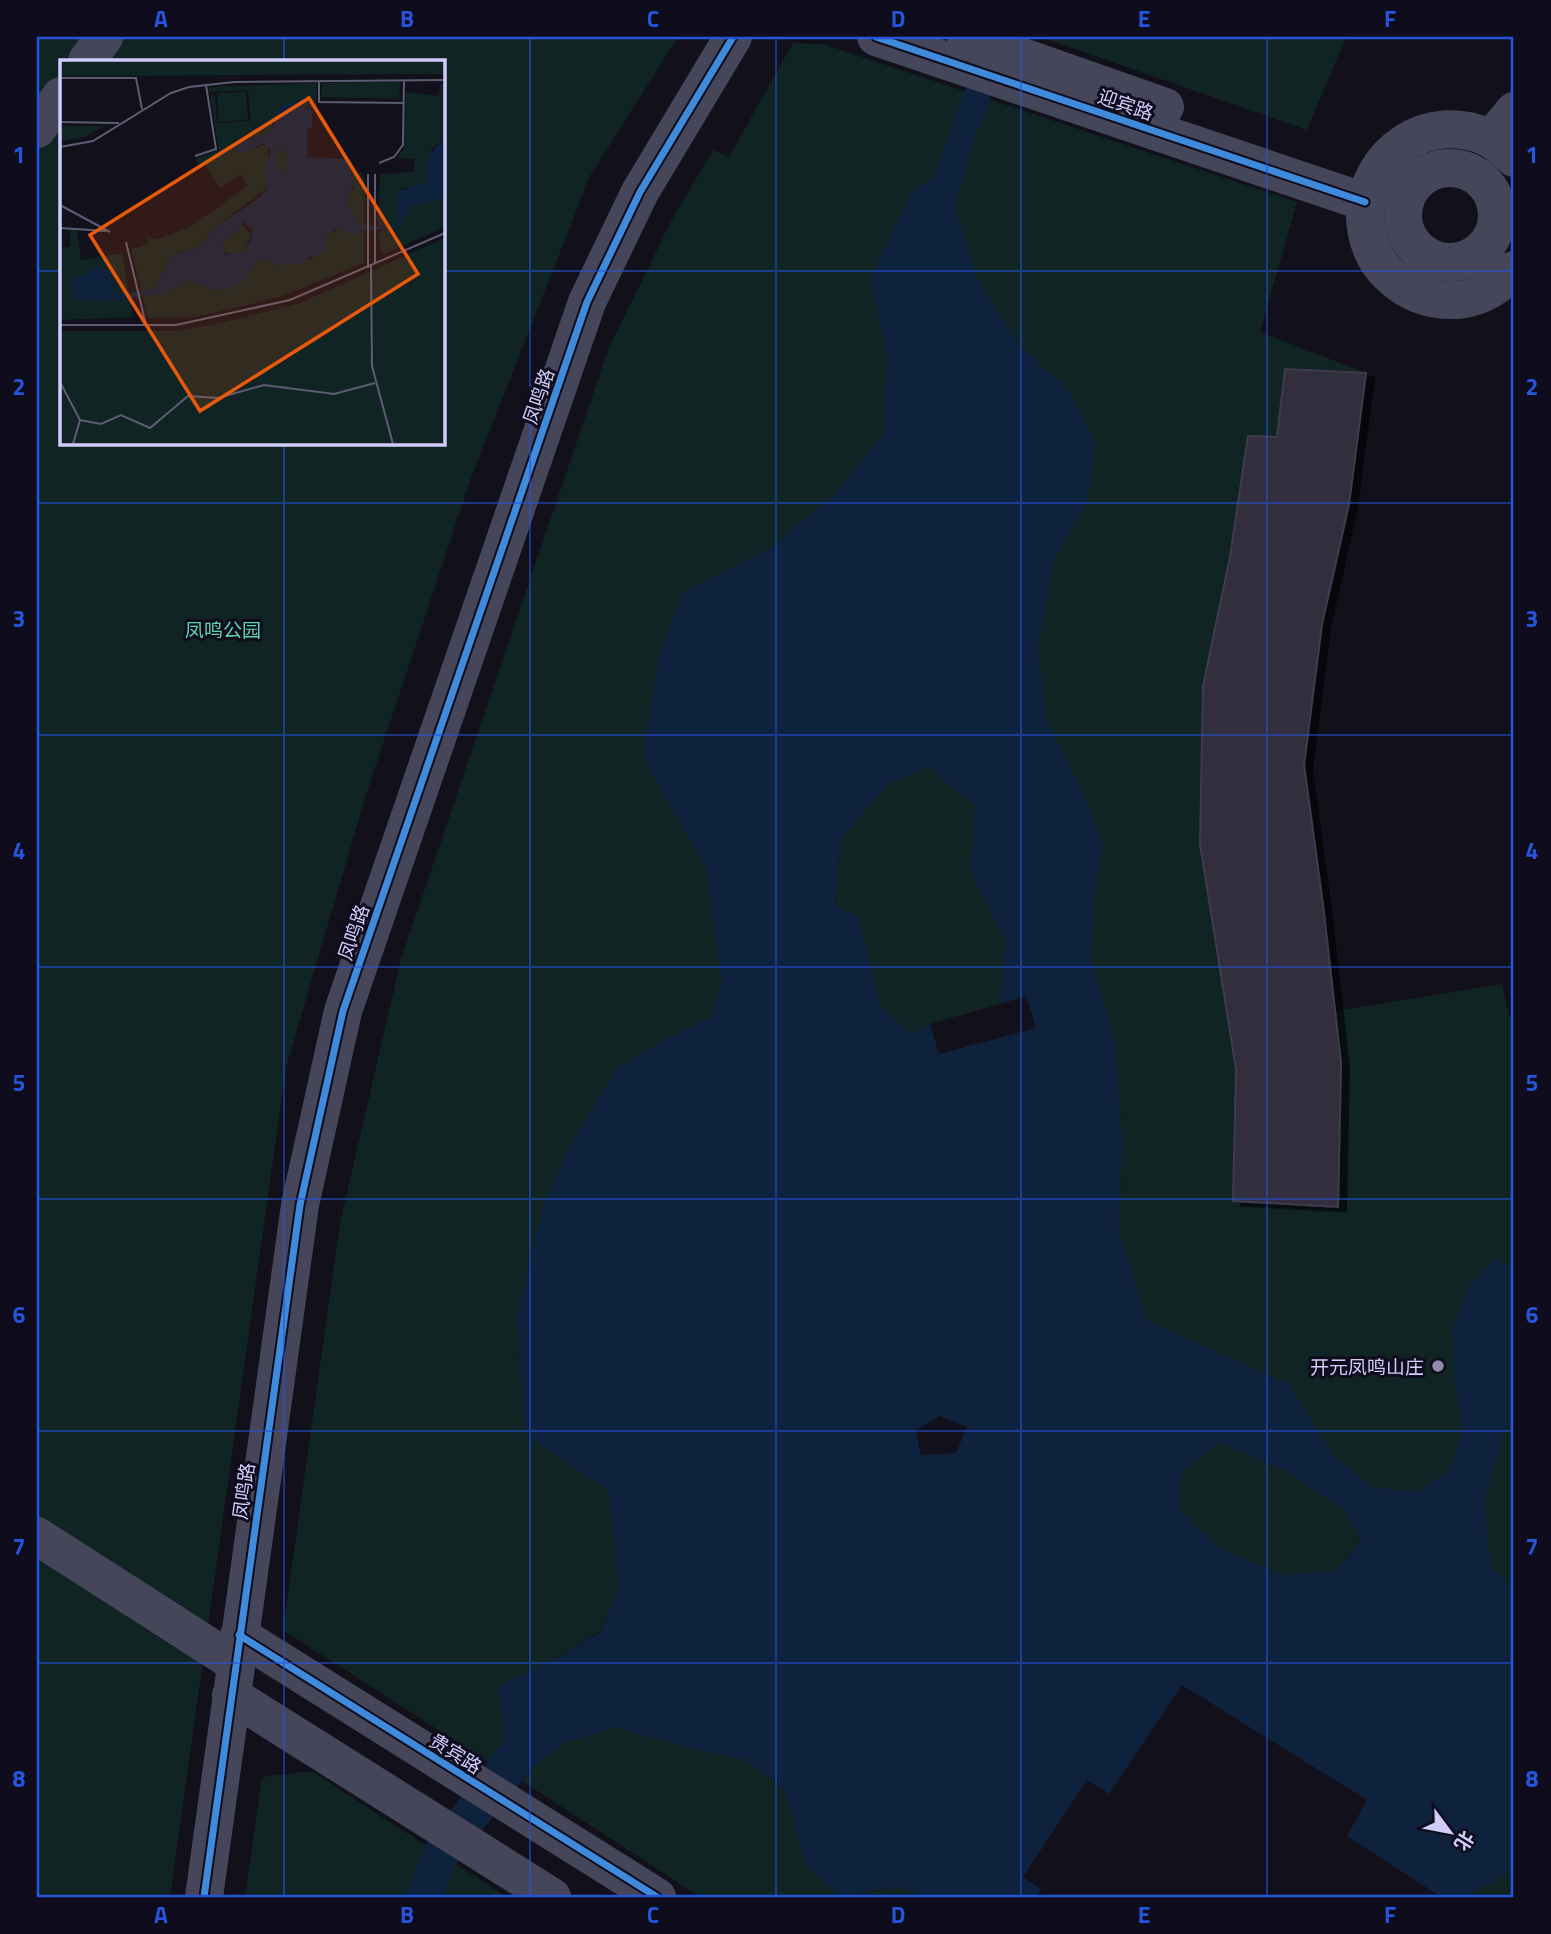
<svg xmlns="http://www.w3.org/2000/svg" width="1551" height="1934" font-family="'Titillium Web','Noto Sans SC',sans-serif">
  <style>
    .green { fill: #112424; fill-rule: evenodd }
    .water { fill: #0f223d; fill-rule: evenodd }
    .building { fill: #302e3c; stroke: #3e3b4d; stroke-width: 2; filter: url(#shadow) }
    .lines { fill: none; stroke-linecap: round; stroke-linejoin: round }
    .minor { stroke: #46465a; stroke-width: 38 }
    .cycleway-casing { stroke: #0f0d1d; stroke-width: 11 }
    .cycleway { stroke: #408adc; stroke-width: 7 }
    .grid { fill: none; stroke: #2654da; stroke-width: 2; stroke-opacity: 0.55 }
    .poi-dot { fill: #8e8bad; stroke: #0f0d1d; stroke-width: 2.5 }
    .labels { text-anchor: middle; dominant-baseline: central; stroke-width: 6; stroke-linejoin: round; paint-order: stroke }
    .street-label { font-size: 19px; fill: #d0cdfc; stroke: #0f0d1d }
    .park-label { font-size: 19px; fill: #5ed6b3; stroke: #0f0d1d }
    .poi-label { font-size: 19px; fill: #d0cdfc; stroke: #0f0d1d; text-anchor: end }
    .inset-road { fill: none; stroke: #5e5c74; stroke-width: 2 }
    .view { fill: #e8590c; fill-opacity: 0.15; stroke: #e8590c; stroke-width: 3.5 }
    .inset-edge { fill: none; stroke: #d0cdfc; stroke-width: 3.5 }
    .neatline { fill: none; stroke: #2654da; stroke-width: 2.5 }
    .grid-label { font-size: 23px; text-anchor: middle; font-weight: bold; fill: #2654da }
  </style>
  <defs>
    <filter id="shadow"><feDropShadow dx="8" dy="4.5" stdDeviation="0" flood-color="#0009"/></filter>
  </defs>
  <rect width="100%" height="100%" fill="#12101a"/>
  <g class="green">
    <path d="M37,37H678L590,176L470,481L365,798L286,1067L170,1897H37ZM61,61H443V443H61Z"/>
    <path d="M1041,37H1346L1307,130Z"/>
    <path d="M793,43L823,44L1297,202L1260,332L1366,373L1286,369L1277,437L1248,436L1230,557L1203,686L1200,844L1236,1069L1233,1200L1335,1011L1502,984L1509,1016L1514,1015V1269L1494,1260L1454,1376L1463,1432L1449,1470L1419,1492L1373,1487L1334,1457L1288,1384L1146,1320L1119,1230L1122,1138L1115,1042L1091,958L1093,902L1082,791L1046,719L1038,648L1053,562L1088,498L1068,390L1018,344L977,278L954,205L870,277L887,354L884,434L833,496L772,547L683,592L665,797L706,867L722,982L712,1017L686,1028L618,1067L571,1144L543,1207L517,1316L525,1434L609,1491L619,1588L601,1630L555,1659L505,1739L488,1762L283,1630L340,1223L401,959L608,350L670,223L713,150L729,157Z"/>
    <path d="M928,767L975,806L971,872L1005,940L1000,1004L930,1024L913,1034L881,1008L858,917L835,906L840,840L888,784Z"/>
    <path d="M1514,1426V1590L1491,1566L1484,1502L1504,1432Z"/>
    <path d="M1219,1442L1282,1469L1342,1508L1362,1538L1337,1570L1285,1576L1219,1548L1176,1508L1182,1472Z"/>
    <path d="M616,1727L686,1747L746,1760L785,1789L806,1864L841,1897H700L522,1781L531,1769L567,1741Z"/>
    <path d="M312,1771L425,1845L406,1897H245L262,1777Z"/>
    <path d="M456,1864L507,1897H442Z"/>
    <path d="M1514,1869V1897H1465Z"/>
    <path d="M897,1886L932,1897H844Z"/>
  </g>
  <path class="water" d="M984,37H1015L975,137L954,205L977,278L1018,344L1068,390L1095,442L1088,498L1053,562L1038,648L1046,719L1082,791L1103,844L1093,902L1091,958L1115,1042L1122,1138L1119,1230L1146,1320L1288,1384L1335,1457L1373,1487L1418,1492L1449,1470L1463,1432L1454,1376L1452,1330L1471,1283L1495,1259L1514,1269V1426L1504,1432L1484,1502L1491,1566L1514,1590V1869L1465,1897H1441L1347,1836L1367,1800L1182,1685L1109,1794L1087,1780L1023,1877L1041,1889L1035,1897H932L897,1886L841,1897L806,1864L785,1789L746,1760L686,1747L616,1727L567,1741L531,1769L456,1864L442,1897H406L425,1845L505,1739L498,1686L555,1659L601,1631L619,1588L609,1491L525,1434L517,1316L543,1207L571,1144L618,1067L686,1028L712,1017L722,982L706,867L665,797L643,756L660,653L683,592L772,547L833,496L884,434L887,354L870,277L912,192L934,177ZM928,767L975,806L971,872L1005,940L1000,1004L1026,996L1036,1028L939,1054L930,1024L913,1034L881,1008L858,917L835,905L840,840L888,784ZM940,1416L967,1427L956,1453L921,1455L916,1430ZM1219,1442L1282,1469L1342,1508L1362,1539L1337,1570L1285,1576L1219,1548L1177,1508L1182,1472Z"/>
  <path class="building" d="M1285,369L1366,373L1349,504L1322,624L1304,765L1323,905L1341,1063L1338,1207L1233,1201L1236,1069L1200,844L1203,686L1230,557L1248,436L1277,437Z"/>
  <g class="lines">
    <g class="minor">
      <path d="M876,37L1365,202"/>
      <path d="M966,37L1165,107"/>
      <path d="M87,61L104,37"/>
      <path d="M37,129L61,96"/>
      <path d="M1491,139L1514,111"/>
      <path d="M1514,158C1507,152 1498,143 1489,138C1429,110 1365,153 1365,218C1366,236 1372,254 1383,268C1397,284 1412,294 1432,298C1465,305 1491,294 1514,270"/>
      <circle cx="1450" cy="215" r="47"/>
      <path d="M37,1536L235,1663"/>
      <path d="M239,1635L657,1897"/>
      <path d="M231,1695L552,1897"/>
      <path d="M204,1897L300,1205L343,1011L587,302L640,192L733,37"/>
    </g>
    <defs>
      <g id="cycleway">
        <path d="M876,37L1365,202"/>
        <path d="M239,1635L657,1897"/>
        <path d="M204,1897L300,1205L343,1011L587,302L640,192L733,37"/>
      </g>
    </defs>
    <use href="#cycleway" class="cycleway-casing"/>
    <use href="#cycleway" class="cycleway"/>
  </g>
  <path class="grid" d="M284,37V61M530,37V1897M776,37V1897M1021,37V1897M1267,37V1897M37,271H61M443,271H1514M284,443V1897M37,503H1514M37,735H1514M37,967H1514M37,1199H1514M37,1431H1514M37,1663H1514"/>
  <circle class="poi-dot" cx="1438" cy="1366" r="7"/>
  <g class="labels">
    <g class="street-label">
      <text transform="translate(1126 104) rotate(19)">迎宾路</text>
      <text transform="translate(538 396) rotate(-71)">凤鸣路</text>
      <text transform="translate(353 932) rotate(-71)">凤鸣路</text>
      <text transform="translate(243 1491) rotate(-82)">凤鸣路</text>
      <text transform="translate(456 1753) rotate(32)">贵宾路</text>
    </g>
    <g class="park-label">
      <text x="223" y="629">凤鸣公园</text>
    </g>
    <g class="poi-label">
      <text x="1424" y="1366">开元凤鸣山庄</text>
    </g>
  </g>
  <g transform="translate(60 60)">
    <rect width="385" height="385" fill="#12101a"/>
    <path d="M0,1H385V14L0,16ZM340,22L339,39L261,37L262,23ZM257,23L256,51L236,42L214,58L211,71L205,76L177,81L192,89L208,84V127L157,166L140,187L119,192L108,202L95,228L109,232L126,220L158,231L200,199L217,205L252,199L265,176L282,167L304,171V203L220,237L136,257L88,258L71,189L88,184L85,170L90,179L101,178L132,166L188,126L181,114L160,128L145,104L140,109L136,98L159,90L150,35H155L157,63L191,61L188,30L149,32V27ZM380,24H385V78L371,90L367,123L354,129L341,128L336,164L318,167L320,114L354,112V99L337,98L344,88L346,32L379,36ZM186,32L188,60L159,62L157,33ZM0,66H45L24,77L0,82ZM217,88L227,94V111L223,113L217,111ZM292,99L293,113H302L305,120L304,165L291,159L286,142L294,127L288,110ZM385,138V167L322,195L318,172L340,166L351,146ZM182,166L192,174L183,192L175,196L161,191L162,183ZM10,170H17L21,200L62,193L73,257L0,260V187H10ZM385,178V384H0V271H118L161,263L240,243Z" fill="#112424"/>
    <path d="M236,42L252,51V68L247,69V97L291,99L288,110L295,121L286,142L297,163L318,167L336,164L338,131L367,123L368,96L385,78V138L351,146L340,166L330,169L301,170L295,175L276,168L265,176V190L238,204L217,205L200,199L180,224L167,230L158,231L126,220L109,232L53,241L14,239L12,220L35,207L50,211L55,235L95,228L112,195L140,187L157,166L200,137L208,128L205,107L211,90L203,83L187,92H176L177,81L205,76L211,71L220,47ZM218,88L227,94V110L223,113L217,110ZM182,161L192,169L191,180L183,192L165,195L162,183L182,166Z" fill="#0f223d" fill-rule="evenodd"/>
    <path class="inset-road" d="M0,18H76L82,49M259,21V42L344,43M0,62L59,63M0,87L33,81L111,33L129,27L174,22L385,20M135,96L156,89L146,25M319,103L334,97L343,85L344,20M0,145L50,172M0,168L46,171M66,182L86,265M315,204V114M311,206L312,306L333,384M308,208V114M0,265H116L230,240L385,173M0,322L20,360L13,384M20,360L41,364L61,355L90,368L128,336L158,338L204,325L274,334L315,323"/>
    <path class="view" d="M249,38L358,214L140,351L30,175Z"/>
    <rect width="385" height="385" class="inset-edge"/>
  </g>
  <rect width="1551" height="1934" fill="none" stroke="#0f0d1d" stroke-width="77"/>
  <g transform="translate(1450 1832) rotate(122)" stroke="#0f0d1d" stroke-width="5" paint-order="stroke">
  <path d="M0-5L12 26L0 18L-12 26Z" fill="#d0cdfc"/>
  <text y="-10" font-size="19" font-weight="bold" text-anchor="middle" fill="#d0cdfc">北</text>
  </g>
  <rect x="38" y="38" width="1474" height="1858" class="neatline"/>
  <g class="grid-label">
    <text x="161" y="27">A</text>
    <text x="407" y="27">B</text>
    <text x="653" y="27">C</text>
    <text x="898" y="27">D</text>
    <text x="1144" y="27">E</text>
    <text x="1390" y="27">F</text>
    <text x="19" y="163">1</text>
    <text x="1532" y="163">1</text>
    <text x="19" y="395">2</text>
    <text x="1532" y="395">2</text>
    <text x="19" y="627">3</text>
    <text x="1532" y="627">3</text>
    <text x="19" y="859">4</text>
    <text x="1532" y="859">4</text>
    <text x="19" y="1091">5</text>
    <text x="1532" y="1091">5</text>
    <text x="19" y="1323">6</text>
    <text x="1532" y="1323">6</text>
    <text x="19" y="1555">7</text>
    <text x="1532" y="1555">7</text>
    <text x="19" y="1787">8</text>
    <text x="1532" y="1787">8</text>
    <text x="161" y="1923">A</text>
    <text x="407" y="1923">B</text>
    <text x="653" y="1923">C</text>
    <text x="898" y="1923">D</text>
    <text x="1144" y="1923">E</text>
    <text x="1390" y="1923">F</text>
  </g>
</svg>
